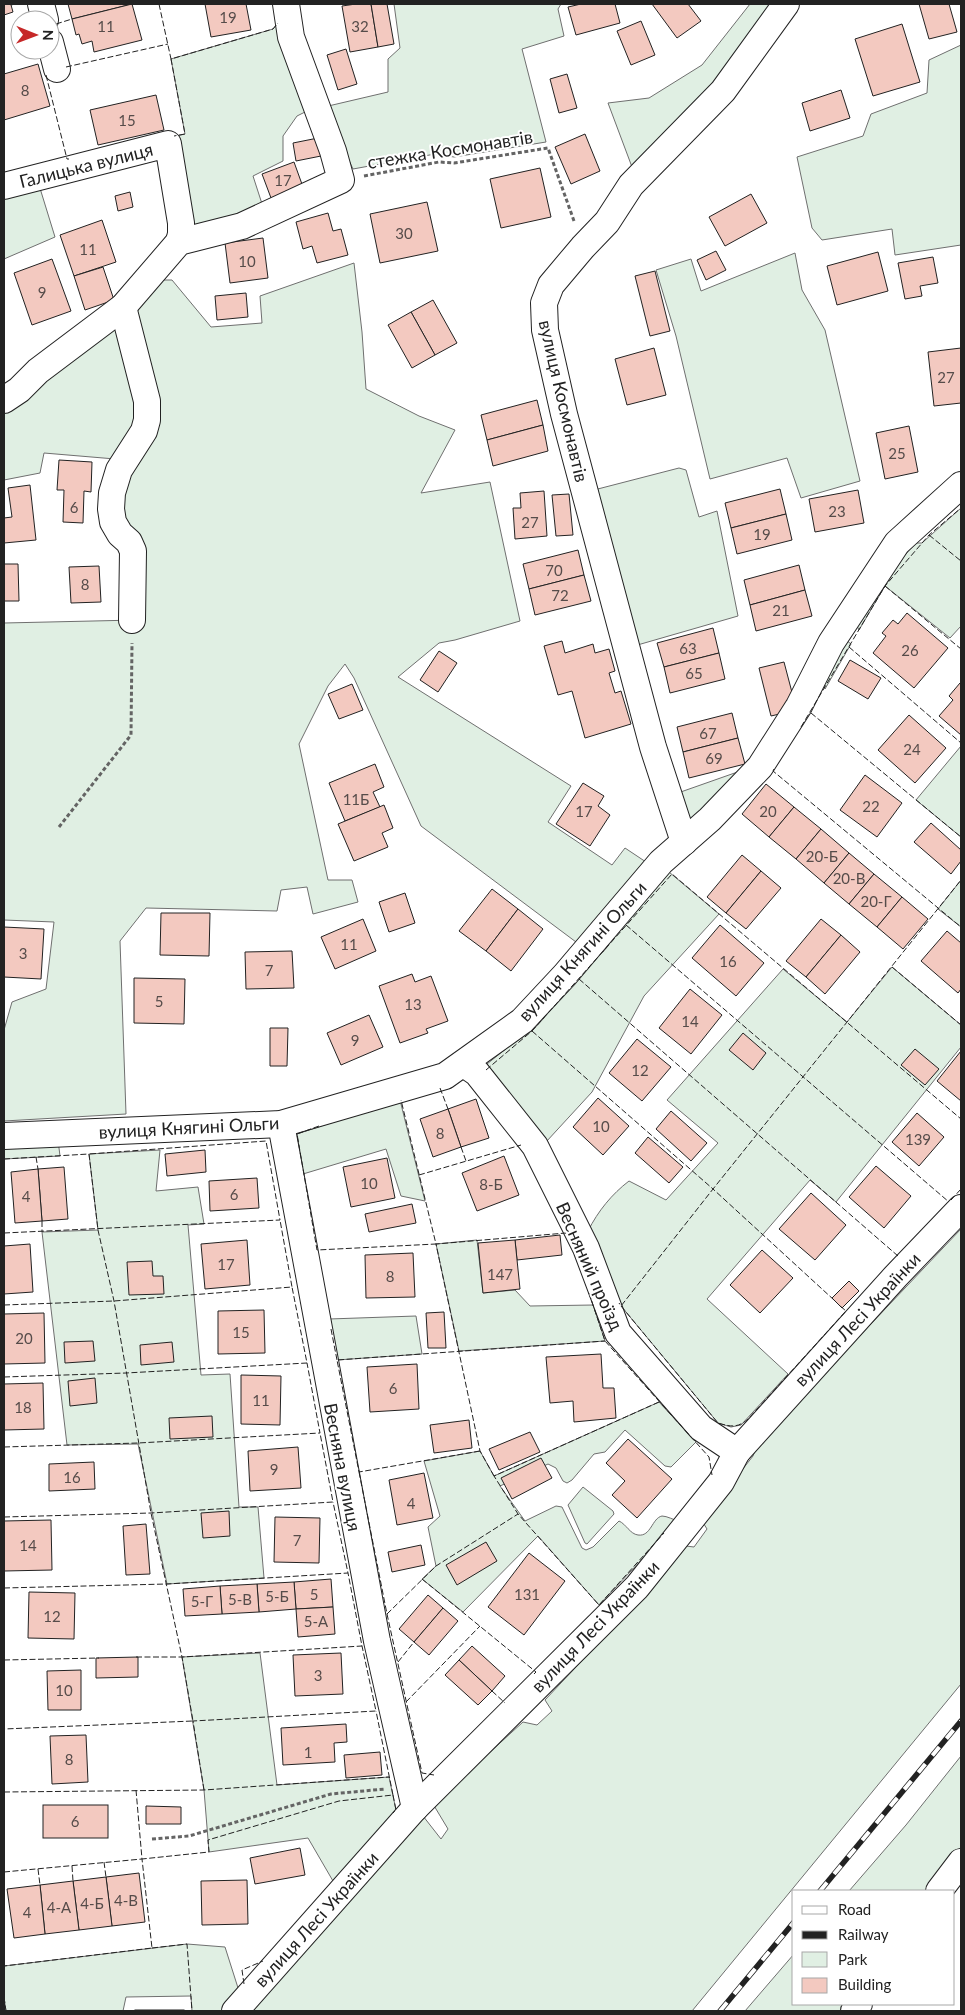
<svg xmlns="http://www.w3.org/2000/svg" width="965" height="2015" font-family="Lato,sans-serif">
  <style>
    .green { fill: #e0efe3; stroke: #6f6f6f }
    .building { fill: #f3c9c0; stroke: #222 }
    .lines { fill: none; stroke-linecap: round; stroke-linejoin: round }
    .minor-casing { stroke: #222; stroke-width: 28 }
    .path { stroke: #646464; stroke-width: 3; stroke-dasharray: 4 2.5; stroke-linecap: butt }
    .minor { stroke: #fff; stroke-width: 26 }
    .rail-casing { stroke: #222; stroke-width: 5.5 }
    .rail { stroke: #fff; stroke-width: 4; stroke-dasharray: 11; stroke-linecap: butt }
    .fence { stroke: #222; stroke-width: 1; stroke-dasharray: 6 2.5; stroke-linecap: butt }
    .labels { text-anchor: middle; dominant-baseline: central; stroke-width: 4; stroke-linejoin: round; paint-order: stroke }
    .number-label { font-size: 15px; fill: #564c4a }
    .street-label { font-size: 18px; fill: #222; stroke: #fff }
  </style>
  <rect width="100%" height="100%" fill="#fff"/>
  <g class="green">
    <path d="M394,4H561L558,9L564,36L522,49L546,142L454,157L435,154L353,169L324,107L388,92V59L400,48Z"/>
    <path d="M750,4H777L710,91L632,167L608,103L649,98L702,65Z"/>
    <path d="M279,21L311,109L297,116L283,136V161L253,176L264,210L193,230L172,137L185,134L171,59L273,29Z"/>
    <path d="M961,45V245L895,255L892,229L822,240L812,228L797,157L863,136L871,114L927,93L929,60Z"/>
    <path d="M39,185L55,237L4,259V196Z"/>
    <path d="M795,253L802,290L825,330L860,481L801,498L787,458L710,479L676,336L656,270L691,259L701,291Z"/>
    <path d="M354,263L362,332L366,389L419,416L455,430L421,493L490,482L520,621L455,640L439,643L398,677L571,786L548,822L612,865L625,848L646,862L576,942L421,826L354,678L345,664L328,686L299,744L328,880H352L358,902L313,914L307,887L281,890L277,911L146,908L120,941L126,1114L4,1121V1030L12,1002L46,989L54,922L4,920V623L137,620L116,520L127,460L44,453L40,473L4,480V406L162,280H172L211,327L262,323L260,296Z"/>
    <path d="M679,468L686,470L699,517L717,511L738,616L634,646L590,491Z"/>
    <path d="M961,508V626L950,638L885,586L859,630L856,624L882,580L916,543H922Z"/>
    <path d="M846,640L851,644L825,689L824,680Z"/>
    <path d="M961,746V837L916,800Z"/>
    <path d="M746,769L689,828L675,794Z"/>
    <path d="M669,872L719,914L644,996L592,1092L546,1142L487,1064L528,1031H532L544,1018V1012L598,951L603,952L608,946L614,933Z"/>
    <path d="M961,880V927L938,909Z"/>
    <path d="M892,967L961,1025V1047L836,1202L810,1180L707,1299L788,1374L741,1425L731,1427L718,1423L621,1306L588,1231C598,1211 612,1194 629,1181L666,1200L718,1143L667,1100L783,969L847,1022Z"/>
    <path d="M400,1100L425,1201L401,1196L386,1149L303,1174L297,1134Z"/>
    <path d="M58,1140L60,1156L4,1159V1143Z"/>
    <path d="M160,1150L156,1191L198,1187L204,1224L188,1225L201,1375L230,1374L239,1507H258L264,1578L167,1584L138,1444L67,1445L42,1232L98,1230L89,1154Z"/>
    <path d="M961,1229V1684L692,2011H249L423,1816L441,1839L448,1829L433,1804L523,1722L537,1725L552,1711L545,1700L668,1569L686,1546L694,1547L707,1529L702,1521L753,1456L758,1443Z"/>
    <path d="M477,1240L483,1293L515,1290L530,1306L593,1305L605,1341L459,1351L436,1244Z"/>
    <path d="M416,1316L422,1354L337,1360L329,1319Z"/>
    <path d="M659,1402L696,1442L671,1467L665,1466L625,1430L605,1452L594,1454L572,1480L567,1483L563,1481L556,1468L548,1464L500,1486L525,1521L556,1506L562,1507L582,1548L586,1550L593,1547L619,1521C626,1524 630,1534 638,1535C651,1537 652,1518 662,1516C667,1516 674,1520 678,1521L599,1605L538,1536L463,1612L422,1579L436,1566L428,1527L440,1516L424,1461L480,1451L494,1476Z"/>
    <path d="M583,1487L613,1511L614,1514L587,1544L585,1543L568,1505Z"/>
    <path d="M260,1653L277,1785L389,1777L396,1810L333,1881L308,1838L209,1852L204,1790L182,1657Z"/>
    <path d="M961,1756V1847L929,1891H849L906,1825Z"/>
    <path d="M187,1944L225,1947L239,1991L222,2011H192L191,1996L126,1997L123,2011H6L4,1997V1966Z"/>
    <path d="M794,1954V2004H846L841,2011H745Z"/>
  </g>
  <g class="building">
    <path d="M4,4H15L11,5L13,12L4,15Z"/>
    <path d="M68,4H132L72,19Z"/>
    <path d="M132,4L142,40L94,52L92,41L82,44L79,34L76,35L72,19Z"/>
    <path d="M205,4H246L251,30L211,37Z"/>
    <path d="M356,4H371L378,47L350,52L342,6Z"/>
    <path d="M371,4H387L394,44L378,47Z"/>
    <path d="M581,4H615L620,23L576,35L568,7Z"/>
    <path d="M652,4H688L701,21L677,38Z"/>
    <path d="M919,4H949L957,32L929,39Z"/>
    <path d="M641,21L655,55L631,65L617,31Z"/>
    <path d="M902,24L920,82L873,96L855,39Z"/>
    <path d="M346,49L357,84L338,90L327,55Z"/>
    <path d="M38,64L50,106L4,120V74Z"/>
    <path d="M567,74L577,108L559,113L550,79Z"/>
    <path d="M841,90L850,118L810,131L802,103Z"/>
    <path d="M156,95L164,130L98,145L90,110Z"/>
    <path d="M585,134L600,171L571,184L555,147Z"/>
    <path d="M318,138L321,156L296,161L293,143Z"/>
    <path d="M294,162L303,187L271,198L262,174Z"/>
    <path d="M540,168L551,217L501,228L490,179Z"/>
    <path d="M130,192L133,207L118,211L115,196Z"/>
    <path d="M751,194L767,223L725,246L709,217Z"/>
    <path d="M427,202L438,251L380,263L370,214Z"/>
    <path d="M328,213L333,231L341,229L348,255L317,263L312,246L303,249L296,222Z"/>
    <path d="M102,220L116,262L74,276L60,235Z"/>
    <path d="M263,238L268,278L230,283L225,243Z"/>
    <path d="M716,251L726,270L706,280L697,260Z"/>
    <path d="M878,252L888,291L837,305L827,266Z"/>
    <path d="M933,257L938,283L920,286L922,296L905,299L898,263Z"/>
    <path d="M52,259L71,311L32,325L14,273Z"/>
    <path d="M103,267L114,300L85,310L74,276Z"/>
    <path d="M655,271L670,331L650,336L635,276Z"/>
    <path d="M246,293L248,317L217,320L215,296Z"/>
    <path d="M433,300L457,343L435,355L411,312Z"/>
    <path d="M411,312L435,355L412,368L388,325Z"/>
    <path d="M654,348L666,395L627,405L615,359Z"/>
    <path d="M961,348V403L934,406L928,352Z"/>
    <path d="M537,400L543,425L487,440L481,415Z"/>
    <path d="M543,425L548,451L493,466L487,440Z"/>
    <path d="M909,426L918,472L885,479L876,433Z"/>
    <path d="M59,460L92,462L91,492L84,491L83,523L63,522L64,490H57Z"/>
    <path d="M30,485L36,540L4,543V518L12,517L8,488Z"/>
    <path d="M780,489L786,514L731,528L725,503Z"/>
    <path d="M858,490L864,523L815,532L809,499Z"/>
    <path d="M544,491L547,536L515,539L513,508H521L520,493Z"/>
    <path d="M569,494L573,535L556,536L552,495Z"/>
    <path d="M786,514L792,540L737,554L731,528Z"/>
    <path d="M578,550L584,575L529,589L523,564Z"/>
    <path d="M4,564H18L19,601H4Z"/>
    <path d="M799,565L805,590L750,605L744,580Z"/>
    <path d="M99,566L101,602L71,603L69,567Z"/>
    <path d="M584,575L591,601L535,615L529,589Z"/>
    <path d="M805,590L812,616L756,631L750,605Z"/>
    <path d="M907,613L948,648L914,688L873,653L886,636L882,633L893,620L898,624Z"/>
    <path d="M713,628L719,653L664,667L657,643Z"/>
    <path d="M562,641L565,653L593,644L595,653L609,649L615,671L609,673L615,693L621,691L631,724L585,738L572,691L558,695L544,646Z"/>
    <path d="M439,651L457,663L438,692L420,680Z"/>
    <path d="M719,653L725,679L670,693L664,667Z"/>
    <path d="M850,660L881,678L868,699L838,681Z"/>
    <path d="M784,662L794,700L788,712L771,716L759,668Z"/>
    <path d="M960,683L961,684V735L939,716L953,700L949,696Z"/>
    <path d="M352,684L363,710L339,719L328,694Z"/>
    <path d="M732,713L738,738L683,752L677,727Z"/>
    <path d="M909,715L946,748L915,783L878,750Z"/>
    <path d="M738,738L745,764L689,778L683,752Z"/>
    <path d="M375,764L384,787L373,792L380,807L345,821L329,783Z"/>
    <path d="M865,775L902,803L877,837L840,810Z"/>
    <path d="M583,783L604,796L598,806L610,815L590,846L556,824Z"/>
    <path d="M766,784L794,807L769,837L742,814Z"/>
    <path d="M384,805L393,828L382,833L388,847L354,861L338,824Z"/>
    <path d="M794,807L821,829L796,859L769,837Z"/>
    <path d="M931,823L961,850V861L951,874L914,842Z"/>
    <path d="M821,829L849,853L824,883L796,859Z"/>
    <path d="M849,853L874,874L849,904L824,883Z"/>
    <path d="M742,855L761,871L726,913L707,897Z"/>
    <path d="M761,871L781,888L746,929L726,913Z"/>
    <path d="M874,874L902,897L877,927L849,904Z"/>
    <path d="M492,889L518,909L486,951L459,931Z"/>
    <path d="M405,893L415,923L389,932L379,902Z"/>
    <path d="M902,897L928,919L903,949L877,927Z"/>
    <path d="M518,909L543,929L511,971L486,951Z"/>
    <path d="M161,913H210L209,956L160,955Z"/>
    <path d="M363,919L376,951L335,969L321,937Z"/>
    <path d="M821,919L841,935L806,977L786,961Z"/>
    <path d="M720,925L764,963L736,996L692,958Z"/>
    <path d="M4,927L44,929L41,979L4,977Z"/>
    <path d="M947,931L961,943V989L958,993L921,961Z"/>
    <path d="M841,935L860,952L825,994L806,977Z"/>
    <path d="M292,951L294,988L246,989L245,952Z"/>
    <path d="M412,974L415,982L431,976L448,1021L426,1029L428,1033L400,1043L379,986Z"/>
    <path d="M134,978L185,979L184,1024L134,1023Z"/>
    <path d="M690,989L722,1015L691,1054L659,1028Z"/>
    <path d="M369,1015L383,1047L341,1065L327,1033Z"/>
    <path d="M270,1028H288L287,1066H270Z"/>
    <path d="M743,1033L766,1053L753,1070L729,1050Z"/>
    <path d="M637,1039L671,1067L642,1101L609,1073Z"/>
    <path d="M915,1049L939,1069L925,1085L901,1065Z"/>
    <path d="M961,1051V1101L937,1081Z"/>
    <path d="M598,1098L629,1126L603,1155L573,1127Z"/>
    <path d="M476,1099L489,1138L461,1147L448,1109Z"/>
    <path d="M448,1109L461,1147L433,1157L420,1119Z"/>
    <path d="M671,1111L707,1143L691,1161L656,1129Z"/>
    <path d="M917,1113L944,1137L919,1166L892,1142Z"/>
    <path d="M648,1137L683,1167L669,1183L635,1153Z"/>
    <path d="M205,1150L206,1172L167,1176L165,1154Z"/>
    <path d="M504,1156L519,1195L477,1211L462,1173Z"/>
    <path d="M387,1158L395,1198L351,1207L343,1167Z"/>
    <path d="M876,1166L911,1196L884,1228L849,1197Z"/>
    <path d="M64,1167L68,1219L42,1221L38,1169Z"/>
    <path d="M38,1169L42,1221L15,1223L11,1172Z"/>
    <path d="M257,1178L259,1208L210,1211L209,1181Z"/>
    <path d="M811,1193L846,1225L815,1260L779,1229Z"/>
    <path d="M412,1204L416,1223L369,1232L365,1214Z"/>
    <path d="M560,1235L562,1255L517,1260L515,1240Z"/>
    <path d="M247,1240L250,1285L205,1289L201,1244Z"/>
    <path d="M515,1240L520,1289L483,1293L478,1243Z"/>
    <path d="M30,1244L33,1292L4,1294V1246Z"/>
    <path d="M762,1250L793,1278L760,1313L730,1285Z"/>
    <path d="M413,1253L415,1297L366,1298L365,1255Z"/>
    <path d="M152,1261L153,1276H163L164,1294L129,1295L127,1262Z"/>
    <path d="M849,1281L859,1291L842,1308L832,1298Z"/>
    <path d="M264,1310L265,1353L218,1354V1311Z"/>
    <path d="M444,1312L446,1348H428L426,1313Z"/>
    <path d="M44,1313L45,1363L4,1364V1314Z"/>
    <path d="M93,1341L95,1361L65,1363L64,1342Z"/>
    <path d="M172,1342L174,1362L141,1365L140,1345Z"/>
    <path d="M601,1354L603,1388H614L616,1418L574,1422L573,1401L550,1403L546,1357Z"/>
    <path d="M417,1364L419,1409L370,1412L367,1367Z"/>
    <path d="M241,1375L281,1376L280,1425L241,1424Z"/>
    <path d="M95,1378L97,1403L70,1406L68,1381Z"/>
    <path d="M43,1383L44,1429L4,1430V1384Z"/>
    <path d="M212,1416L213,1437L170,1439L169,1418Z"/>
    <path d="M469,1420L472,1448L434,1453L430,1425Z"/>
    <path d="M530,1432L540,1452L499,1470L489,1449Z"/>
    <path d="M628,1439L672,1479L637,1518L612,1495L625,1481L606,1463Z"/>
    <path d="M298,1447L301,1488L250,1491L248,1451Z"/>
    <path d="M541,1458L552,1478L512,1499L501,1478Z"/>
    <path d="M94,1462L95,1489L49,1491V1464Z"/>
    <path d="M424,1473L433,1518L397,1525L389,1480Z"/>
    <path d="M229,1511L230,1536L203,1538L201,1513Z"/>
    <path d="M275,1517L320,1518L319,1563L274,1562Z"/>
    <path d="M51,1520L52,1570L4,1571V1521Z"/>
    <path d="M146,1524L150,1574L126,1575L123,1526Z"/>
    <path d="M486,1542L497,1561L457,1585L446,1565Z"/>
    <path d="M421,1545L425,1565L392,1572L388,1552Z"/>
    <path d="M529,1553L565,1581L524,1635L488,1607Z"/>
    <path d="M331,1579L333,1607L296,1609L294,1582Z"/>
    <path d="M294,1582L296,1609L259,1612L257,1584Z"/>
    <path d="M257,1584L259,1612L222,1614L220,1586Z"/>
    <path d="M220,1586L222,1614L185,1616L183,1589Z"/>
    <path d="M29,1592L75,1593L74,1639L28,1638Z"/>
    <path d="M428,1595L443,1608L414,1642L399,1629Z"/>
    <path d="M333,1607L335,1634L298,1637L296,1609Z"/>
    <path d="M443,1608L458,1621L429,1655L414,1642Z"/>
    <path d="M472,1646L505,1676L492,1691L459,1660Z"/>
    <path d="M341,1653L343,1694L295,1696L293,1655Z"/>
    <path d="M138,1657V1677L96,1678V1658Z"/>
    <path d="M459,1660L492,1691L478,1705L445,1675Z"/>
    <path d="M81,1670V1710H48L47,1671Z"/>
    <path d="M346,1724L347,1742L334,1743L335,1762L283,1765L281,1728Z"/>
    <path d="M86,1735L88,1782L52,1784L50,1736Z"/>
    <path d="M380,1752L382,1775L346,1778L344,1755Z"/>
    <rect x="43" y="1805" width="65" height="33"/>
    <path d="M146,1806L181,1807V1824H146Z"/>
    <path d="M300,1848L305,1875L255,1884L250,1858Z"/>
    <path d="M139,1873L145,1922L112,1926L106,1877Z"/>
    <path d="M106,1877L112,1926L79,1930L73,1881Z"/>
    <path d="M247,1880L248,1924L202,1925L201,1881Z"/>
    <path d="M73,1881L79,1930L45,1934L40,1885Z"/>
    <path d="M40,1885L45,1934L14,1938L7,1889Z"/>
    <rect x="135" y="2010" width="49" height="1"/>
  </g>
  <g class="lines">
    <defs>
      <g id="minor">
        <path d="M41,4L45,20"/>
        <path d="M50,42L57,69"/>
        <path d="M4,186L168,144L181,223V234L179,242"/>
        <path d="M123,307L147,401V420L144,431L119,470L112,493L111,509L113,522L120,534L129,542L133,551L132,620"/>
        <path d="M4,400L19,390L38,371L123,307L179,242L242,226L341,180L333,151L291,37L286,4"/>
        <path d="M684,842L653,747L564,414L545,330L544,303L551,285L583,247L607,222L631,185L723,91L786,4"/>
        <path d="M464,1064L477,1073L535,1146L586,1248L618,1333L701,1428L737,1452"/>
        <path d="M281,1124L377,1641L415,1808"/>
        <path d="M4,1136L281,1124L445,1076L522,1021L565,975L661,862L710,819L760,767L799,706L831,643L897,543L961,485"/>
        <path d="M939,1891L961,1862"/>
        <path d="M235,2011L415,1808L637,1587L721,1482L737,1452L895,1277L961,1208"/>
        <path d="M854,2011L859,2004"/>
      </g>
    </defs>
    <use href="#minor" class="minor-casing"/>
    <g class="path">
      <path d="M364,176L439,162L454,163L548,148L574,221"/>
      <path d="M59,827L131,735L132,643"/>
      <path d="M152,1839L189,1836L331,1794L385,1789"/>
    </g>
    <use href="#minor" class="minor"/>
    <defs>
      <g id="rail">
        <path d="M820,1891L961,1721"/>
        <path d="M720,2011L794,1922"/>
      </g>
    </defs>
    <use href="#rail" class="rail-casing"/>
    <use href="#rail" class="rail"/>
    <g class="fence">
      <path d="M159,4L171,59L273,29L278,23"/>
      <path d="M56,24L72,19"/>
      <path d="M171,59L185,134L174,136"/>
      <path d="M66,67L168,44"/>
      <path d="M46,75L67,159H69"/>
      <path d="M929,535L961,561"/>
      <path d="M885,586L961,649"/>
      <path d="M849,647L961,743"/>
      <path d="M811,713L961,837"/>
      <path d="M801,727L885,586L929,535L961,508"/>
      <path d="M774,769L773,771L961,927"/>
      <path d="M626,925L949,1202"/>
      <path d="M892,967L961,1025"/>
      <path d="M579,979L898,1256"/>
      <path d="M532,1031L713,1189L621,1306L619,1303"/>
      <path d="M486,1070L532,1031L672,874L961,1119"/>
      <path d="M440,1088L448,1109"/>
      <path d="M319,1126L297,1134L317,1250L436,1244L401,1100"/>
      <path d="M461,1147L466,1161"/>
      <path d="M36,1157L38,1169"/>
      <path d="M4,1159L89,1154L98,1230L114,1301L151,1513L182,1657L193,1721L4,1729"/>
      <path d="M419,1175L521,1145"/>
      <path d="M951,1200L961,1189"/>
      <path d="M42,1221V1232"/>
      <path d="M4,1233L280,1220L266,1141L89,1154"/>
      <path d="M589,1293L605,1341L709,1457L712,1475"/>
      <path d="M834,1300L713,1189L961,880"/>
      <path d="M4,1305L114,1301L292,1287L280,1220"/>
      <path d="M621,1306L718,1423C731,1427 738,1428 748,1419L846,1311L839,1305"/>
      <path d="M331,1329L337,1360"/>
      <path d="M4,1377L126,1373L307,1363L292,1287"/>
      <path d="M659,1402L494,1476L518,1514L599,1605L664,1533"/>
      <path d="M4,1447L138,1443L320,1433L307,1363"/>
      <path d="M480,1451L359,1472L337,1360L605,1341"/>
      <path d="M359,1472L387,1614L422,1773L434,1775"/>
      <path d="M494,1476L480,1451L436,1244L566,1233L567,1235"/>
      <path d="M4,1517L151,1513L333,1502L320,1433"/>
      <path d="M422,1579L536,1672L534,1674"/>
      <path d="M4,1588L167,1584L348,1573L333,1502"/>
      <path d="M387,1614L436,1566L518,1514"/>
      <path d="M136,1657H182L362,1646L348,1573"/>
      <path d="M4,1660L99,1658"/>
      <path d="M398,1662L414,1642"/>
      <path d="M492,1691L505,1703"/>
      <path d="M406,1702L480,1626"/>
      <path d="M136,1790L142,1859L209,1852L208,1840L339,1801L393,1795L376,1711"/>
      <path d="M204,1790L193,1721L376,1711L362,1646"/>
      <path d="M4,1792L204,1790L389,1777"/>
      <path d="M393,1795L396,1810L393,1813"/>
      <path d="M104,1862L106,1877"/>
      <path d="M72,1866L73,1881"/>
      <path d="M38,1869L40,1885"/>
      <path d="M4,1872L142,1859L152,1948L4,1966"/>
      <path d="M152,1948L187,1944L192,2011"/>
      <path d="M244,1984L242,1970L263,1961"/>
      <path d="M4,1997L6,2011"/>
    </g>
  </g>
  <g class="labels">
    <g class="number-label">
      <text x="228" y="17">19</text>
      <text x="106" y="26">11</text>
      <text x="360" y="26">32</text>
      <text x="25" y="90">8</text>
      <text x="127" y="120">15</text>
      <text x="283" y="180">17</text>
      <text x="404" y="233">30</text>
      <text x="88" y="249">11</text>
      <text x="247" y="261">10</text>
      <text x="42" y="292">9</text>
      <text x="946" y="377">27</text>
      <text x="897" y="453">25</text>
      <text x="74" y="507">6</text>
      <text x="837" y="511">23</text>
      <text x="530" y="522">27</text>
      <text x="762" y="534">19</text>
      <text x="554" y="570">70</text>
      <text x="85" y="584">8</text>
      <text x="560" y="595">72</text>
      <text x="781" y="610">21</text>
      <text x="688" y="648">63</text>
      <text x="910" y="650">26</text>
      <text x="694" y="673">65</text>
      <text x="708" y="733">67</text>
      <text x="912" y="749">24</text>
      <text x="714" y="758">69</text>
      <text x="356" y="799">11Б</text>
      <text x="871" y="806">22</text>
      <text x="584" y="811">17</text>
      <text x="768" y="811">20</text>
      <text x="822" y="856">20-Б</text>
      <text x="849" y="878">20-В</text>
      <text x="876" y="901">20-Г</text>
      <text x="349" y="944">11</text>
      <text x="23" y="953">3</text>
      <text x="728" y="961">16</text>
      <text x="269" y="970">7</text>
      <text x="159" y="1001">5</text>
      <text x="413" y="1004">13</text>
      <text x="690" y="1021">14</text>
      <text x="355" y="1040">9</text>
      <text x="640" y="1070">12</text>
      <text x="601" y="1126">10</text>
      <text x="440" y="1133">8</text>
      <text x="918" y="1139">139</text>
      <text x="369" y="1183">10</text>
      <text x="491" y="1184">8-Б</text>
      <text x="234" y="1194">6</text>
      <text x="26" y="1196">4</text>
      <text x="226" y="1264">17</text>
      <text x="500" y="1274">147</text>
      <text x="390" y="1276">8</text>
      <text x="241" y="1332">15</text>
      <text x="24" y="1338">20</text>
      <text x="393" y="1388">6</text>
      <text x="261" y="1400">11</text>
      <text x="23" y="1407">18</text>
      <text x="274" y="1469">9</text>
      <text x="72" y="1477">16</text>
      <text x="411" y="1503">4</text>
      <text x="297" y="1540">7</text>
      <text x="28" y="1545">14</text>
      <text x="314" y="1594">5</text>
      <text x="527" y="1594">131</text>
      <text x="277" y="1596">5-Б</text>
      <text x="240" y="1599">5-В</text>
      <text x="202" y="1601">5-Г</text>
      <text x="52" y="1616">12</text>
      <text x="316" y="1621">5-А</text>
      <text x="318" y="1675">3</text>
      <text x="64" y="1690">10</text>
      <text x="308" y="1752">1</text>
      <text x="69" y="1759">8</text>
      <text x="75" y="1821">6</text>
      <text x="126" y="1900">4-В</text>
      <text x="92" y="1903">4-Б</text>
      <text x="59" y="1907">4-А</text>
      <text x="27" y="1912">4</text>
    </g>
    <g class="street-label">
      <text transform="translate(450 149) rotate(-9)">стежка Космонавтів</text>
      <text transform="translate(86 165) rotate(-14)">Галицька вулиця</text>
      <text transform="translate(564 401) rotate(77)">вулиця Космонавтів</text>
      <text transform="translate(582 951) rotate(-48)">вулиця Княгині Ольги</text>
      <text transform="translate(189 1127) rotate(-3)">вулиця Княгині Ольги</text>
      <text transform="translate(590 1266) rotate(66)">Весняний проїзд</text>
      <text transform="translate(857 1319) rotate(-47)">вулиця Лесі Українки</text>
      <text transform="translate(343 1467) rotate(79)">Весняна вулиця</text>
      <text transform="translate(595 1626) rotate(-46)">вулиця Лесі Українки</text>
      <text transform="translate(316 1919) rotate(-48)">вулиця Лесі Українки</text>
    </g>
  </g>
  <rect width="965" height="2015" fill="none" stroke="#222222" stroke-width="10"/>
  <rect x="792" y="1890" width="162" height="115" fill="#ffffff" stroke="#a7a7a7"/>
  <rect x="802" y="1906" width="25" height="8" fill="#ffffff" stroke="#a7a7a7"/>
  <text x="838" y="1915" font-size="15" fill="#222222">Road</text>
  <rect x="802" y="1931" width="25" height="8" fill="#222222" stroke="#a7a7a7"/>
  <text x="838" y="1940" font-size="15" fill="#222222">Railway</text>
  <rect x="802" y="1952" width="25" height="15" fill="#e0efe3" stroke="#a7a7a7"/>
  <text x="838" y="1965" font-size="15" fill="#222222">Park</text>
  <rect x="802" y="1978" width="25" height="15" fill="#f3c9c0" stroke="#a7a7a7"/>
  <text x="838" y="1990" font-size="15" fill="#222222">Building</text>
  <g transform="translate(35 35) rotate(91)"><circle r="24" fill="#ffffff" stroke="#a7a7a7"/>
  <path d="M0-4L9 19L0 12L-9 19Z" fill="#c62828"/>
  <text y="-8" font-size="14" font-weight="bold" text-anchor="middle" fill="#222222">N</text>
  </g>
</svg>
